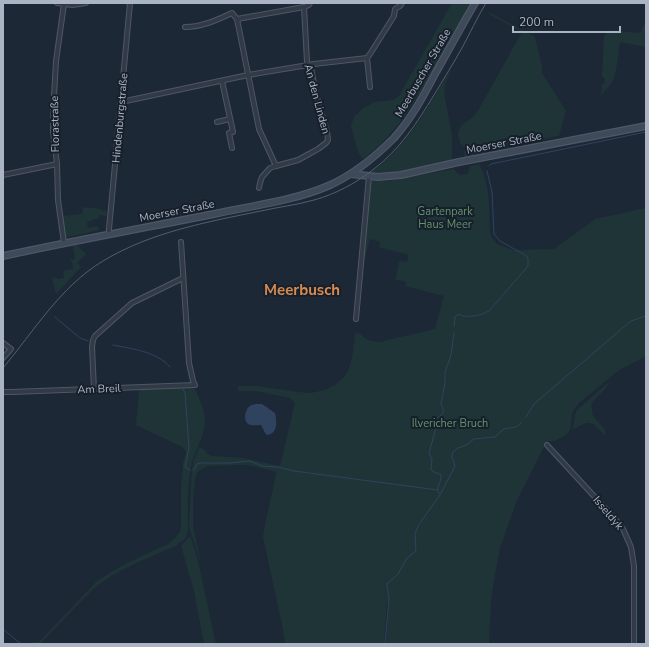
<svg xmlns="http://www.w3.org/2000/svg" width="649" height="647" font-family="'Nunito Sans',sans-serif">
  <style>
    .green { fill: #1f3437 }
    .water { fill: #2f435f }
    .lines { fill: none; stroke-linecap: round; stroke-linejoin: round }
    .stream { stroke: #2f435f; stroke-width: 1 }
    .minor-casing { stroke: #4e5765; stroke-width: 6 }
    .secondary-casing { stroke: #4e5765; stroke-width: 8 }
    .minor { stroke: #313a46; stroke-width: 4 }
    .secondary { stroke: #3e495a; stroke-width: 5.5 }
    .tram { stroke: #525e6e; stroke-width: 1 }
    .labels { text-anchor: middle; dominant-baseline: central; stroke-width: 4; stroke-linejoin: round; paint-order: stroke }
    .street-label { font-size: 11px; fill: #aab4c4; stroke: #171f2b }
    .park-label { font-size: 11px; fill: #61956d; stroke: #171f2b }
    .district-label { font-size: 15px; font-weight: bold; fill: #d88b51; stroke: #171f2b }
  </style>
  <rect width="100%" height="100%" fill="#1d2836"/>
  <g class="green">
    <path d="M452,3H470C459,24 447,44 436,65C415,101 397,134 363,159L358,152L351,126L354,117L363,108L375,102L393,100L399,96Z"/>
    <path d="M487,11L535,37L542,67V73L566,111L559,136L475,150C469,150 465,148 461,144C457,138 457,129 463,124C466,121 470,120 473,117C475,115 477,112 479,109L522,32L491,15Z"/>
    <path d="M646,21V47L620,42C618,53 617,76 611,84C608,88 603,92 600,96L602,90V85L605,83V79L602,76L604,37L608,30L640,33Z"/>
    <path d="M451,69V70L445,85L444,93L452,135V159L448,161C423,167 396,176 369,174C381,165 392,156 401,144C421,122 435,95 451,69Z"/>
    <path d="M557,139L559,140L557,141L465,158L464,152L465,151L472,153H476Z"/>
    <path d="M479,164C491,186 489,208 490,233L492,238L497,244L513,250L554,249L595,219L646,208V356L618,371L579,403C578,405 576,406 575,408C567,421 578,430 559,439C555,441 552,442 547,441L517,500L500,548L494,580L491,602L489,644H386L389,602H387L384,644H285L283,629L263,537C266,515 273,494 276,472L253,466L244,465L208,466L199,471L196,475L195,479L193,499V526L218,644L200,560L189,527L191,484L192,469L194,460L199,447L205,450L207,454L212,456L243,458L280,466L295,403L290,398L255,391H238V386H256L298,392L311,393L325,390L335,385L343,378L348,371L352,358L355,335L357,333H359C365,339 371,342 380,342L435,329L444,296L405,286L406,282L395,279C398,273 397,267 399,262L400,261L407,262L409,255L379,247L380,242L370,239L365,258L362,259L370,184L372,181H388L453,169L460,175L468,174L470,166Z"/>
    <path d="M83,207L101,209V210L107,211L106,216L99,215V218L87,222L88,228L98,226L99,230L65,238L62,216L82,214Z"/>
    <path d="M78,245L79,247L86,254L77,263L81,267L56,294L52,278L56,277L57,279L64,278L63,271L73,269L72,261H70V260L75,259L73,246Z"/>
    <path d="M610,381L605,389L593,401L591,406L593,416L605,430V434L604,435C598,428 592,419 582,425C579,426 577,428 573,429L575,415L577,410Z"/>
    <path d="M187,387C195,386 196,391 199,398C202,405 205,413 205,421C205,437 193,452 191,468C187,488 188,509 188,529C187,537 184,541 177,544L178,545C148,558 114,570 90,592L40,644H33V642H39L96,582L108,574L127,563L170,543L178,535L180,532L181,526V487L183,468V464L186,451L182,447L136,425L139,393L140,389Z"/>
    <path d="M189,537L191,538L198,561L216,644H204L194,591L181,546Z"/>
  </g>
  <path class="water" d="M256,404H262L275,413C277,421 278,434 267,435L265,433L261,425C258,425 251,426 248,424C243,420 245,409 250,406C251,405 254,404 256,404Z"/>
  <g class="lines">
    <g class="stream">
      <path d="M489,166L491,164L646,132"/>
      <path d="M55,317L80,338L88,341"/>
      <path d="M454,326L455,317L457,315C464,314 457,315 464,316C473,317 483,315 490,310L528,266V258L525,255L500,241L494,234L492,192L487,171"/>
      <path d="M113,345C132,349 156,351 170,367"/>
      <path d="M183,389L185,393L189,448L185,467L190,470"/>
      <path d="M526,417L534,404L625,326L631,321L646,316"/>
      <path d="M193,470L195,469L197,464L200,463H229L250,461L262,466L278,467L294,471L438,490"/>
      <path d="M439,494C435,487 442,482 441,475L432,471L431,469L432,460L429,453L436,428L434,421C440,414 447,415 441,404L445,383V372L451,355L454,333"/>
      <path d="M3,629L21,644"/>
      <path d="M385,644L389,599C389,594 387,589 387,584L398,574L407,558L416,551L415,534L418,526L440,495L455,466L452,457L453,452L458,448L466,445L474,439L495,437L504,429L516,427L522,422"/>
    </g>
    <defs>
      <g id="minor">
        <path d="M57,3L64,4L56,61L54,96L53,131L57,164L58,200L64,243"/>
        <path d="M64,4L73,5L86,3"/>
        <path d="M237,19L259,129L276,166"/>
        <path d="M185,27C202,27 217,20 232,13L237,19L304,7"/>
        <path d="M367,58L370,87"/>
        <path d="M222,81L233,132L229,133L232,148"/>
        <path d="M121,102L248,75L314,64L367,58L370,54L394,16L395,9L400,6L402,3"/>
        <path d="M217,122L230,119"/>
        <path d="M3,175L57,164"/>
        <path d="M259,188L260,183L262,177L270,168L276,166L298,160L309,154L318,149L326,143L328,140L327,132L316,94L311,68L307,62L304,7L309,5L310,3"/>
        <path d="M109,234V229L130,3"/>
        <path d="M356,319L369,176"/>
        <path d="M3,343L11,349L3,358"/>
        <path d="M94,389L92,347L93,340L95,336L132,303L183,278"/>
        <path d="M3,392H12L195,385L193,381L189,363L181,242"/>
        <path d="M547,445L616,520L623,529L631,547L634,566V644"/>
      </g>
      <g id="secondary">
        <path d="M351,174L378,177L401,175L459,162L646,126"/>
        <path d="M3,256C73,241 143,228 214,214C251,206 293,201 328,186C353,175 375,157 394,138C411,119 423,97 435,74C448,51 461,27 475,3"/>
      </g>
    </defs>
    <use href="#minor" class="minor-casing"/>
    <use href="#secondary" class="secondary-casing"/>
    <use href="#minor" class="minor"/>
    <use href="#secondary" class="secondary"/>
    <path class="tram" d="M3,368C34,331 61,286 103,261C151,232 207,222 261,211C278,207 297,205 314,200C336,194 356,183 374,169C400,149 417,123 434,95C443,80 453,64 462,48C470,33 477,18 486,3"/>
  </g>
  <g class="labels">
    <g class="street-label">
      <text transform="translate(423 73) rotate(-60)">Meerbuscher Straße</text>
      <text transform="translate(317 99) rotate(75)">An den Linden</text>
      <text transform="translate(120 118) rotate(-85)">Hindenburgstraße</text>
      <text transform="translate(55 124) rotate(-91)">Florastraße</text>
      <text transform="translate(504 143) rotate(-11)">Moerser Straße</text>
      <text transform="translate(177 211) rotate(-11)">Moerser Straße</text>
      <text transform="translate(99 389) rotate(-2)">Am Breil</text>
      <text transform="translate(608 513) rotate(50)">Isseldyk</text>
    </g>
    <g class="park-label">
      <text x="445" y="211">Gartenpark<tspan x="445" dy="13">Haus Meer</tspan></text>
      <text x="450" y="423">Ilvericher Bruch</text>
    </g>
    <g class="district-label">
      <text x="302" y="290">Meerbusch</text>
    </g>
  </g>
  <rect width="649" height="647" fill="none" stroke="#aab4c4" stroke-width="8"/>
  <path d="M513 26v6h107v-6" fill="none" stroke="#aab4c4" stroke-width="2"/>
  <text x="519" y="26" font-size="12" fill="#aab4c4" stroke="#171f2b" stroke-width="3" paint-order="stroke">200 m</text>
</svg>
